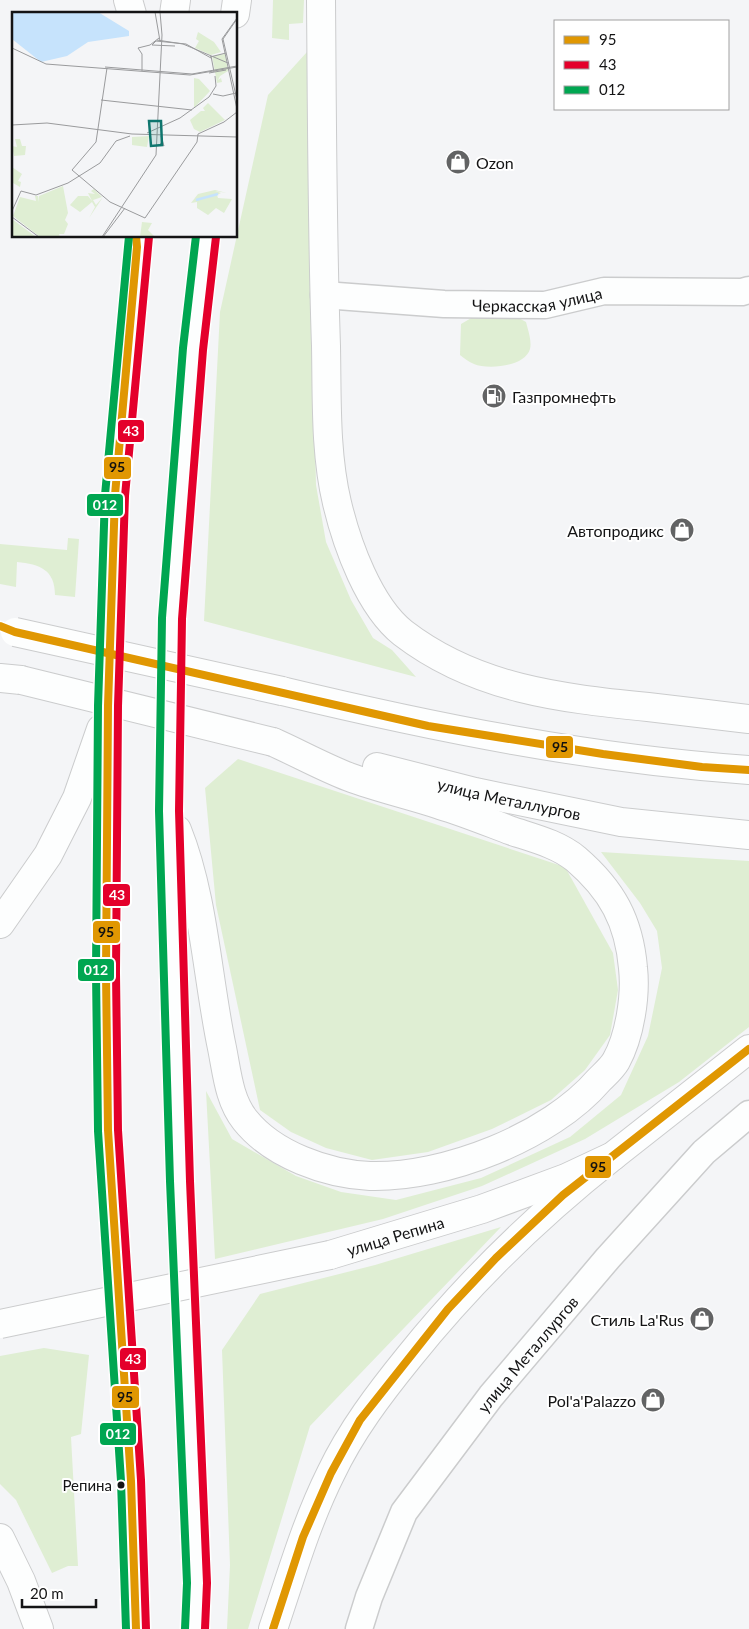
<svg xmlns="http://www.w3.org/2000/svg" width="749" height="1629" font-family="Lato,sans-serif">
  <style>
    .green { fill: #dfeed3 }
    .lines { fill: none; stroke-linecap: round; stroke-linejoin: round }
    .street-casing { stroke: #cbcccd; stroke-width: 29 }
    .primary-casing { stroke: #cbcccd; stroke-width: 30 }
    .street { stroke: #fdfefe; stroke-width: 26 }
    .primary { stroke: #fdfefe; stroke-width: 28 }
    .primary-bridge-casing { stroke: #cbcccd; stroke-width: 30; stroke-linecap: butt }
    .primary-bridge { stroke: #fdfefe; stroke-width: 28 }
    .bus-1-casing { stroke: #fff; stroke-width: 11 }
    .bus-2-casing { stroke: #fff; stroke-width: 11 }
    .bus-3-casing { stroke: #fff; stroke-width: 11 }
    .bus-1 { stroke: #e09702; stroke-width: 8 }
    .bus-2 { stroke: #e4002b; stroke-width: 8 }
    .bus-3 { stroke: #00a651; stroke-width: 8 }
    .bus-dot { fill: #141415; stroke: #fff; stroke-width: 2 }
    .labels { text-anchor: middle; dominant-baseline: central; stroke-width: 4; stroke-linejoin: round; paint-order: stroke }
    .bus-label { font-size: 15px; fill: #141415; stroke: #fff; text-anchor: end }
    .poi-label { font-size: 16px; fill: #141415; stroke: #fff; text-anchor: end }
    .street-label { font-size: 16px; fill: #141415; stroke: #fff }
    .inset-river { fill: none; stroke: #c6e3fc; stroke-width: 2.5 }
    .inset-road { fill: none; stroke: #9a9b9d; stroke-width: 1 }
    .view { fill: #0f766e; fill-opacity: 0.15; stroke: #0f766e; stroke-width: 2.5 }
    .inset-edge { fill: none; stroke: #141415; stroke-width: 2.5 }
    .line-badge { stroke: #fff; stroke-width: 2 }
    .badge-label { font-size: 14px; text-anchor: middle; font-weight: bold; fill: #fff }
    .pale-badge-label { font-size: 14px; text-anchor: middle; font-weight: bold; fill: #111 }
  </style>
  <rect width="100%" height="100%" fill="#f4f5f7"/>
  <g class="green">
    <path d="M273,0H304L303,23L289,24V40L272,38Z"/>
    <path d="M307,52L316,485L326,542L351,600L373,638L392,650L416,677L204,621L220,312L268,95Z"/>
    <path d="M515,316L526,322C528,330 532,341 530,349C525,367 487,370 474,364C469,362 464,358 460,355L461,324L473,317Z"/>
    <path d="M68,538L79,539L75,597L55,595C55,570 40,564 17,562L16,587L0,584V544L67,550Z"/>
    <path d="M238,759L565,867L613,953L618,990L610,1035L585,1070L551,1100L492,1129L428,1152L372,1160L326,1148L291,1132L260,1110L216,905L205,788Z"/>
    <path d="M601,852L749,861V1027L679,1082L585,1139L482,1186L383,1219L215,1259L206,1091L232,1139L296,1176L341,1192L396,1200L481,1178L570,1137L621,1095L648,1036L662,968L657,931L640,903Z"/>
    <path d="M501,1227L310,1426L248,1629H227L230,1565L222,1350L260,1294L375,1265Z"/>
    <path d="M44,1348L89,1355L81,1434L71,1437L78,1566H68L52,1573L16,1500L0,1484V1356Z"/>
  </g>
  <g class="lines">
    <defs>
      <g id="street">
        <path id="s1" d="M324,295L444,304L545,305L604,291L742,292L749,290"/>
        <path id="s2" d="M359,1629L369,1597L404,1512L491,1396L608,1258L704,1152L749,1114"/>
      </g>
      <g id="primary">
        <path d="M128,0L132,14"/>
        <path d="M321,0C322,115 322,231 326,346C327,398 325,453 337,503C347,545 369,606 403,633C476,689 560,698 648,707C682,711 715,715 749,719"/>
        <path d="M174,14L176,0"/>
        <path d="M235,14L237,0"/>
        <path d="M0,678L21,680"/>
        <path d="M282,691C436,728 591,759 749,770"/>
        <path id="s3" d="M377,767L475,792L621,822L749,835"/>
        <path d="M177,830C204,897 207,977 222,1048C227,1073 229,1100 245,1120C273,1155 327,1174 370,1176C445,1178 550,1137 599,1080C605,1074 612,1068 616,1061C630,1036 636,995 633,968C629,921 612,890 576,859C558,844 533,838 512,831C488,822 464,812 440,805C410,795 378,788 349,777C323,767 298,753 273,742"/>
        <path d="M0,924L48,855L77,798L101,729"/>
        <path id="s4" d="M330,1255L482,1209L566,1178L613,1156L749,1049"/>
        <path d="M0,1538L21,1581L39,1629"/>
        <path d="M136,1629L131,1481L108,1130L106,973L108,706L115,495L139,236"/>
        <path d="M195,1629L197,1583L180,1181L169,811L172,619L193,349L206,236"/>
        <path d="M273,1629C291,1576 306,1523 331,1473C351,1431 379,1394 409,1357C469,1282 537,1216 613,1156"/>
      </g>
    </defs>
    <use href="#street" class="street-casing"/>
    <use href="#primary" class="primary-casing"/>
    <use href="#street" class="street"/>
    <use href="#primary" class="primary"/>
    <defs>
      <g id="primary-bridge">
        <path d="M15,632L282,691"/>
        <path d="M21,680L273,742"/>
        <path d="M0,1324L330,1255"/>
      </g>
    </defs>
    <use href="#primary-bridge" class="primary-bridge-casing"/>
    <use href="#primary-bridge" class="primary-bridge"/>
    <defs>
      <g id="bus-1">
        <path d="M0,626L15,632L428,726L603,754L702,767L749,770"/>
        <path d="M136,1629L131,1481L108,1130L106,973L108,706L115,495L137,247L136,236"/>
        <path d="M273,1629L303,1537L331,1473L360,1420L448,1309L496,1258L563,1195L749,1049"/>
      </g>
      <g id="bus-2">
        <path d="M146,1629L141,1480L118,1130L116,973L118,706L125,496L149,237"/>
        <path d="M205,1629L207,1583L190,1181L179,811L182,619L203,350L216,237"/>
      </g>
      <g id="bus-3">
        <path d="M126,1629L121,1481L98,1131L96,973L98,706L105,495L129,236"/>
        <path d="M185,1629L187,1583L170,1181L159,811L162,618L183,348L196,236"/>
      </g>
    </defs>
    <use href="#bus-1" class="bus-1-casing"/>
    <use href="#bus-2" class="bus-2-casing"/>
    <use href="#bus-3" class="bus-3-casing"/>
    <use href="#bus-1" class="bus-1"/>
    <use href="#bus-2" class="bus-2"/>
    <use href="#bus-3" class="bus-3"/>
  </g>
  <defs>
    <symbol id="shop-disc" viewBox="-11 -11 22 22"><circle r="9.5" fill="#626364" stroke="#fff"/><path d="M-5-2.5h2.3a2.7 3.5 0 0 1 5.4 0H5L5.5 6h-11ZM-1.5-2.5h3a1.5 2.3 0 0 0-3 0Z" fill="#fff"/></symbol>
    <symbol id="fuel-disc" viewBox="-11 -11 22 22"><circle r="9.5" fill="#626364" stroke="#fff"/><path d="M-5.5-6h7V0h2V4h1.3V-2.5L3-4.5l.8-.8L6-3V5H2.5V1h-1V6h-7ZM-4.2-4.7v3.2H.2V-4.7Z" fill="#fff"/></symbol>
  </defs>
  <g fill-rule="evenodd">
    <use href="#shop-disc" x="444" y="148" width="28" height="28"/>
    <use href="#fuel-disc" x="480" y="382" width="28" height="28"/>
    <use href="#shop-disc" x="668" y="516" width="28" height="28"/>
    <use href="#shop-disc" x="688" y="1305" width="28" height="28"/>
    <use href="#shop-disc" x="639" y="1386" width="28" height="28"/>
  </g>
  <circle class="bus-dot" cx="121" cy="1485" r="4.5"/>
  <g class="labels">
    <g class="bus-label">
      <text x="112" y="1485">Репина</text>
    </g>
    <g class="poi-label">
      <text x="476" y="162" text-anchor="start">Ozon</text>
      <text x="512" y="396" text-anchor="start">Газпромнефть</text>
      <text x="664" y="530">Автопродикс</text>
      <text x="684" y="1319">Стиль La'Rus</text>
      <text x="636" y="1400">Pol'a'Palazzo</text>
    </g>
    <g class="street-label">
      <text stroke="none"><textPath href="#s1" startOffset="214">Черкасская улица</textPath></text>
      <text stroke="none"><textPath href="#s3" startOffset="136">улица Металлургов</textPath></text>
      <text stroke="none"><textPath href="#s4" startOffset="68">улица Репина</textPath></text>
      <text stroke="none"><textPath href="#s2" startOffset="326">улица Металлургов</textPath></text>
    </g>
  </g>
  <g transform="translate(12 12)">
    <rect width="225" height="225" fill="#f4f5f7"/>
    <path d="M186,20L202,30L209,40L199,43L183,36L187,29L184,27ZM213,42L216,59L208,64L206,68L209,66L210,70L205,71L200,44ZM182,66L187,67L198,79L182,96ZM196,91L213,108L188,120L182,117L178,108L189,99H193L191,96ZM137,124L135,135L120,133V125ZM3,127H8L10,134H14L13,143L2,144L0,134L5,135ZM0,155L10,162L6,169L9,170L8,175L1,171L0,175ZM51,174L56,201L53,208L56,212L52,222H47L48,225H28L1,204L8,185L24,189L23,184H26L27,190V184ZM82,177L90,185L81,188L84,193L91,185L77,206L83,195L80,190L68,200L58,193L66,184H76L80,189L76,181L83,182L79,179ZM203,178L215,181L203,179L209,181L205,183L206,186L220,187L212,201L204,196L196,203L185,196V190L179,191L186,182ZM0,207L24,225H0ZM130,210L140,211L136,218L143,225H128Z" fill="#dfeed3"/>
    <path d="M0,0H86L117,19V24L76,30L55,44L29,50L0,27Z" fill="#c6e3fc"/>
    <path class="inset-river" d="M184,188L206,182"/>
    <path class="inset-road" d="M143,0L148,29M225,6L210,27L225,97M225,7L211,27L225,88M145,28L171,32L216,51M140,33L144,29L174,32L199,46M140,33L163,34M0,36L34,52L178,63L225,55M199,44L202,60M198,45L214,41M93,55L180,62L225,54M95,56L84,130L60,158L98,190L133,206L185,130L186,122L212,110L225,100M130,59V42L126,36L138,33L147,26M197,61L214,58M201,82L211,84L224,81M89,88L180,98M0,113L35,111L120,122L225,125M135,121L168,106L197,85L204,74L203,64M148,131L152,134L149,124M0,199L9,179L24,183L56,171L88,151L104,129L118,124M0,205L27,225M90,225L144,143L150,23L148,0M91,225L113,196"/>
    <path class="view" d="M137,109H149L150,133L139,134Z"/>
    <rect width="225" height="225" class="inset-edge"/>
  </g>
  <g class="line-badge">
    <rect x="117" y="419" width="28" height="24" rx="5" fill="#e4002b"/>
    <rect x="103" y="456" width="29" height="24" rx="5" fill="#e09702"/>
    <rect x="86" y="493" width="38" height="24" rx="5" fill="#00a651"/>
    <rect x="545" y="735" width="29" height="24" rx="5" fill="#e09702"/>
    <rect x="102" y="883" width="29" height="24" rx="5" fill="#e4002b"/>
    <rect x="92" y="920" width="29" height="24" rx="5" fill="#e09702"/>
    <rect x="77" y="958" width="38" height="24" rx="5" fill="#00a651"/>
    <rect x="584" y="1155" width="28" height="24" rx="5" fill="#e09702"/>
    <rect x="119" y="1347" width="28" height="24" rx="5" fill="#e4002b"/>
    <rect x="111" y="1385" width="29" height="24" rx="5" fill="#e09702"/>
    <rect x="99" y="1422" width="38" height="24" rx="5" fill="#00a651"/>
  </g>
  <g class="badge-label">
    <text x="131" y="436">43</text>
    <text x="105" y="510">012</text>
    <text x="117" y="900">43</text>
    <text x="96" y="975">012</text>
    <text x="133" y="1364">43</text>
    <text x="118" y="1439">012</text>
  </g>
  <g class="pale-badge-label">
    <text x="117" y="472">95</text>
    <text x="560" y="752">95</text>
    <text x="106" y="937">95</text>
    <text x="598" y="1172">95</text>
    <text x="125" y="1402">95</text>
  </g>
  <rect x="554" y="20" width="175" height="90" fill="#ffffff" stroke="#a1a1a1"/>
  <rect x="564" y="36" width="25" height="8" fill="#e09702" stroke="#a1a1a1"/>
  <text x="599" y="45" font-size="15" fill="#141415">95</text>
  <rect x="564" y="61" width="25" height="8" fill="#e4002b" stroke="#a1a1a1"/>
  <text x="599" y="70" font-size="15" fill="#141415">43</text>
  <rect x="564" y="86" width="25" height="8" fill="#00a651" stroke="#a1a1a1"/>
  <text x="599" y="95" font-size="15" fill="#141415">012</text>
  <path d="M22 1599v8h74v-8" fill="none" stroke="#141415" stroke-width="2.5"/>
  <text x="30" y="1599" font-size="15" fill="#141415" stroke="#ffffff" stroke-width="4" paint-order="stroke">20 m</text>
</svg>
